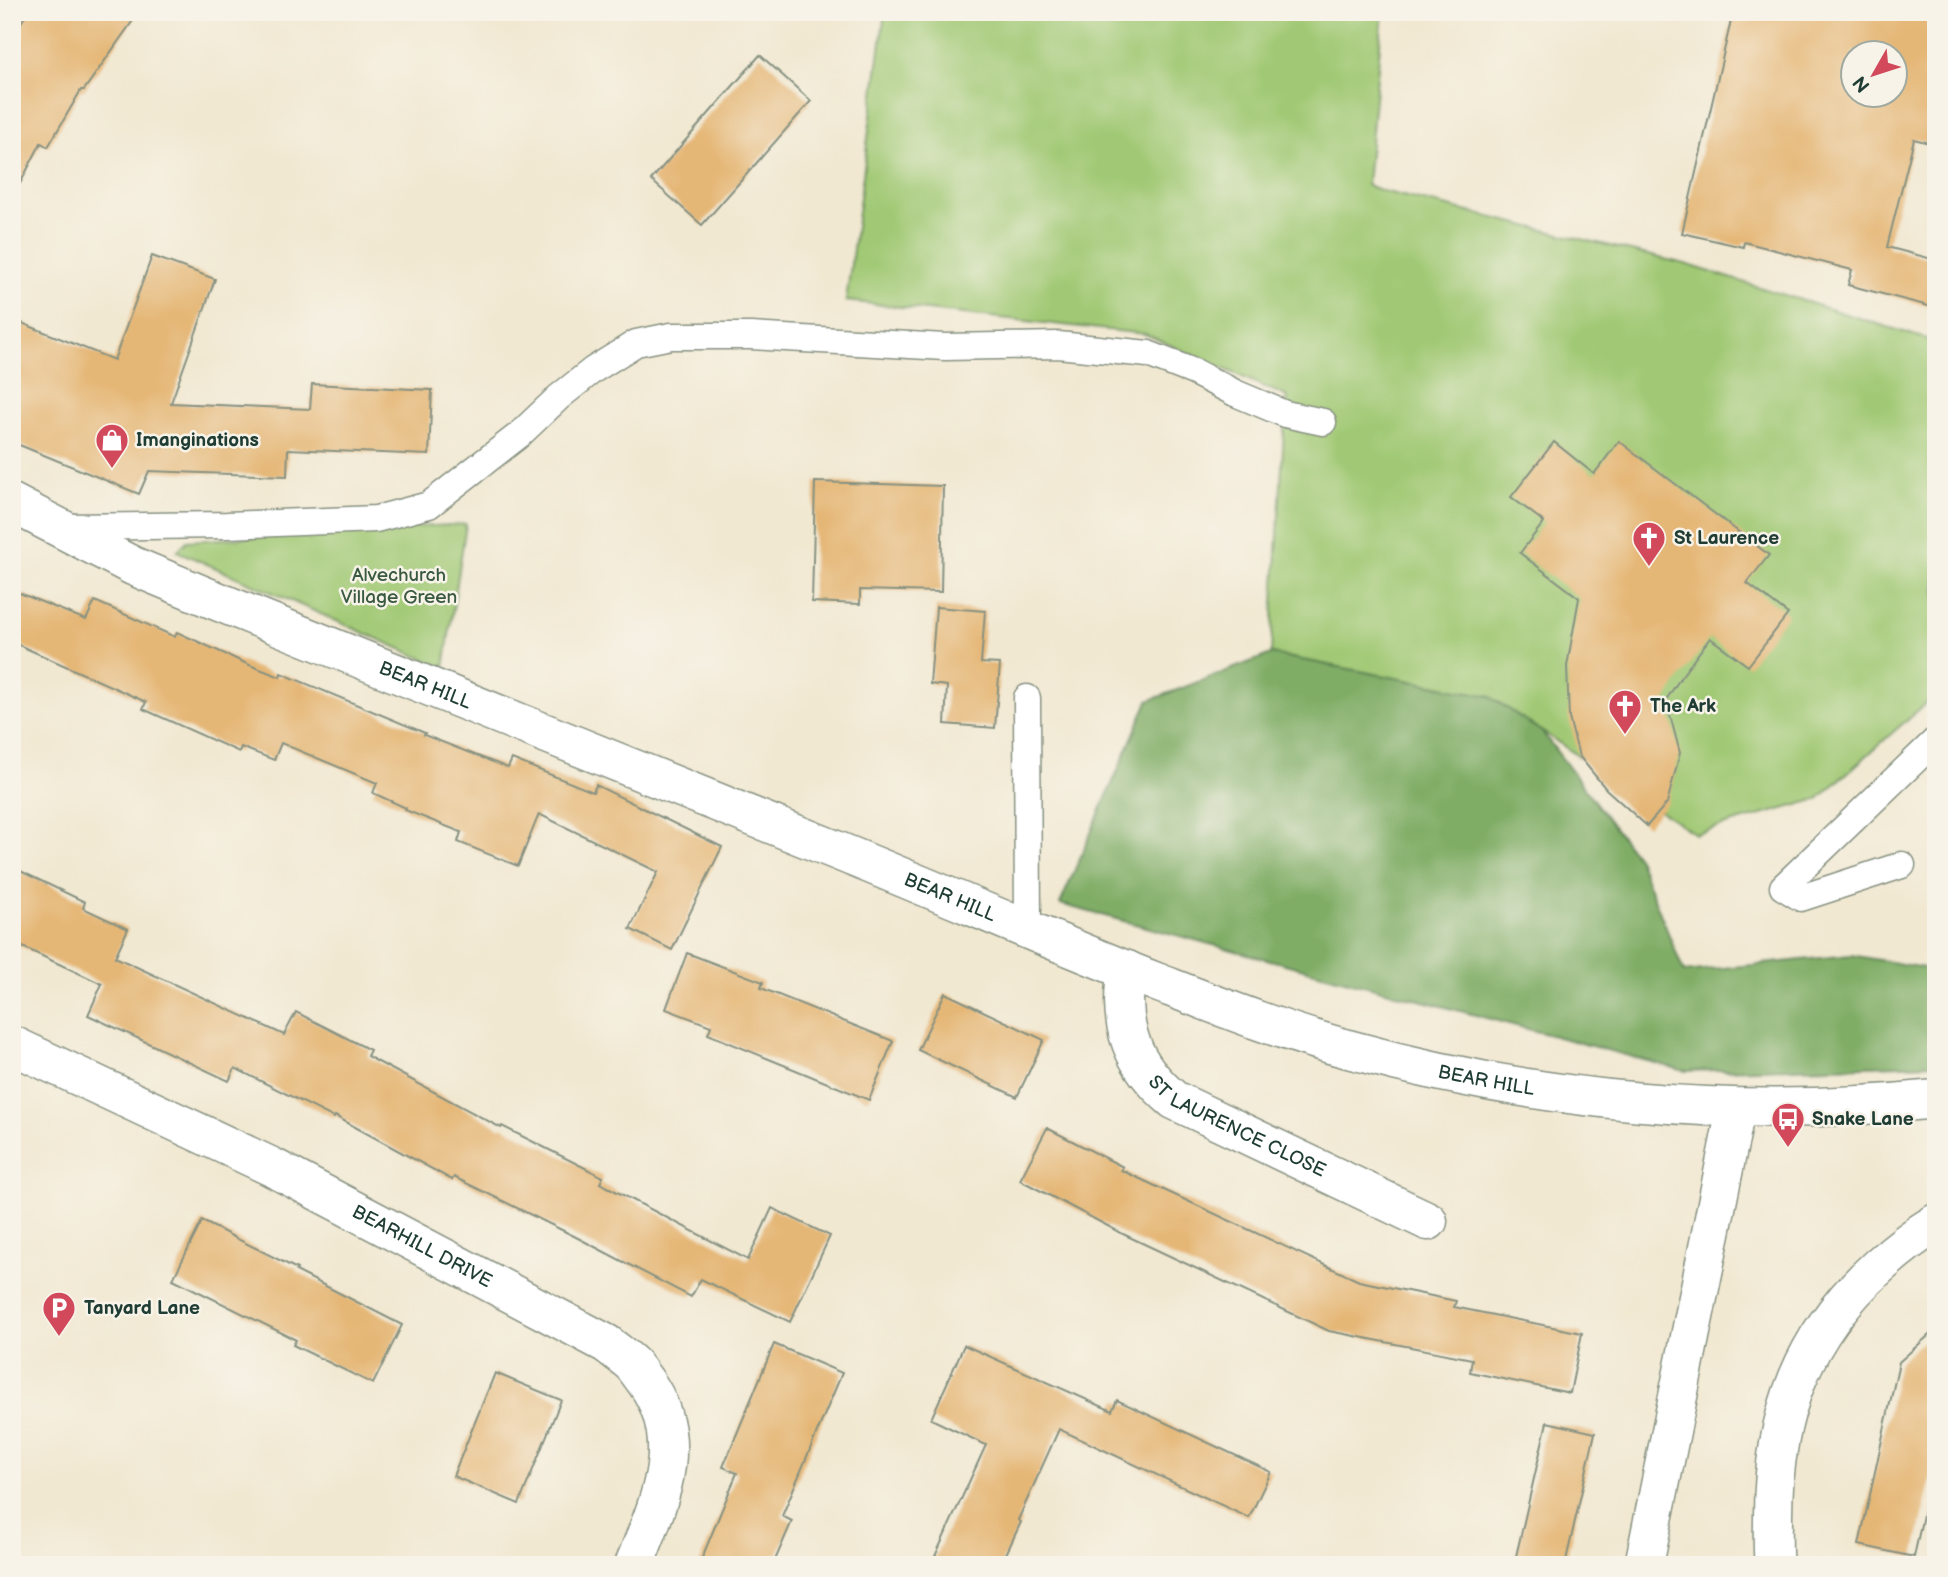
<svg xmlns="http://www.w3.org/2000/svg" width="1948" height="1577" font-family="'Balsamiq Sans',sans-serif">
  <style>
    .green { fill: #a1c975; stroke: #608354; stroke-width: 2 }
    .forest { fill: #80ad66; stroke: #50754d; stroke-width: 2 }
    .building { fill: #e5b777; fill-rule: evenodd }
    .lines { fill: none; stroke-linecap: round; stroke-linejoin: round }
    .service-casing { stroke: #889282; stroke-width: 29 }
    .minor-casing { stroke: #889282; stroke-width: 41 }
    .tertiary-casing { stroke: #889282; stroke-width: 41 }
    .service { stroke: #fff; stroke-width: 26 }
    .minor { stroke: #fff; stroke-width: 38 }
    .tertiary { stroke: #fff; stroke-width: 38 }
    .labels { text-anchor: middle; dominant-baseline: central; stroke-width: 5; stroke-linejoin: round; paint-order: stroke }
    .poi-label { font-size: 19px; font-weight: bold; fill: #1f3d34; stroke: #f7f3e8; text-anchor: start }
    .park-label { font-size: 19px; fill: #395941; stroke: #f7f3e8 }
    .street-label { font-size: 19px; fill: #1f3d34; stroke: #f7f3e8 }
  </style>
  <rect width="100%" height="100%" fill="#f7f3e8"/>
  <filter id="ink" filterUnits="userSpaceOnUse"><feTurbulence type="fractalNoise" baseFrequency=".0143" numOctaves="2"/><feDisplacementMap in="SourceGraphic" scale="14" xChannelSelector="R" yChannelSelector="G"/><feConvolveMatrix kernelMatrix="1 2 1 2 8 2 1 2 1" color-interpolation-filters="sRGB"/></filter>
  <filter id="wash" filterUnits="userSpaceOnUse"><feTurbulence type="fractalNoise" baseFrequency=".00686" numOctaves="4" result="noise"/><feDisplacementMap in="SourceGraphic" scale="28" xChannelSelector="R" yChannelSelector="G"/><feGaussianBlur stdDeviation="1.57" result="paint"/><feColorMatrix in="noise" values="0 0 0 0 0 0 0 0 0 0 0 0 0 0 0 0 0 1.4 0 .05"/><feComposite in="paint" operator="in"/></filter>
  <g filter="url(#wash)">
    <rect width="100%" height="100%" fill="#f1e8d1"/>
    <g class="green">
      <path d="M885,12H1383L1367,185L1382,191L1685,264L1936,342V694L1818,799L1695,834L1489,696L1271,654L1285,414L1288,397L1145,334L846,301Z"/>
      <path d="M466,524L444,668L177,551L187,541Z"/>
    </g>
    <path class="forest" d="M1271,654L1489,696L1542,732L1638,859L1684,972L1851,955L1936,970V1064L1685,1071L1060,904L1148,701Z"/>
    <g id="blocks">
      <g class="building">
        <path d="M28,12H139L84,90H81L48,147L41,143L12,199V36Z"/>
        <path d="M1733,12H1936V145L1914,139L1887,247L1936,260V308L1848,285L1852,270L1744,242L1743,247L1682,233ZM1853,52H1895V94H1853Z"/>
        <path d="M760,55L811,101L702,225L651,180Z"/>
        <path d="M152,256L215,279L171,403L310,409L312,384L432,390L429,455L288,449L287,476L149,471L139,494L12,442V319L114,360Z"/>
        <path d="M1619,441L1769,555L1747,583L1788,614L1748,666L1710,638L1681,677L1666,700L1680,753L1667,803L1647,826L1606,789L1579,756L1569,718L1567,666L1579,598L1520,553L1544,522L1511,497L1554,442L1594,474Z"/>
        <path d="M815,482L943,486L941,592L860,590V604L812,602Z"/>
        <path d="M12,590L86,620L95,601L175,637L177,632L247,664L280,677L281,673L425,733L424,735L508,768L512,759L593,792L596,785L722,847L672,950L630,929L658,872L539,814L518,866L458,842L461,832L405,810L406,808L373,793L377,783L281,743L274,760L241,747L239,752L143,709L146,702L12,642Z"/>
        <path d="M936,607L985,611L981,663L1000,664L995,728L945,724L947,686L930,684Z"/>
        <path d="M12,867L85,902L83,908L128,929L115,957L284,1035L296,1012L370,1050L367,1056L501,1128L502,1126L603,1177L600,1183L748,1260L772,1208L830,1236L790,1322L701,1279L691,1297L574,1236L454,1177L452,1180L335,1116L334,1118L235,1068L229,1081L88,1015L102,984L12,942Z"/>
        <path d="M687,953L763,982L761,988L893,1041L869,1100L708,1034L711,1026L666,1009Z"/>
        <path d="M945,993L1044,1040L1017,1097L918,1050Z"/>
        <path d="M1047,1128L1123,1167L1121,1170L1359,1281L1456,1301L1454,1307L1582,1333L1570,1393L1470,1372L1472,1359L1329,1331L1123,1234L1020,1180Z"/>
        <path d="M202,1221L297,1269L296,1271L402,1325L373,1384L293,1345L296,1340L173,1279Z"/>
        <path d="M1936,1329V1454L1914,1557L1859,1545L1899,1362Z"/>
        <path d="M774,1344L842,1373L782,1516L792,1521L773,1565H699L737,1473L723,1467Z"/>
        <path d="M964,1345L1112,1411L1117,1400L1271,1472L1249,1518L1059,1429L1018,1520L1021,1522L1001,1565H931L986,1445L931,1419Z"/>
        <path d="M495,1373L561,1400L519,1504L453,1476Z"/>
        <path d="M1547,1422L1595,1433L1565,1565H1514Z"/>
      </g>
    </g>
  </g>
  <g filter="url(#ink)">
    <use href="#blocks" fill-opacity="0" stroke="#889282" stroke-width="2"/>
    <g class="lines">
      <defs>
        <g id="service">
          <path d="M66,527L227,525L376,519L429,505L519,435L559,397L593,370L636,343L671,336H751L945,347L1058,345L1148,354L1194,372L1235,393L1285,414L1323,422"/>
          <path d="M1027,698L1028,930"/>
          <path d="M1902,865L1801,898L1783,887L1936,740"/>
        </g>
        <g id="minor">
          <path id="s1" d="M1127,970C1117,1025 1132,1065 1174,1100L1428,1221"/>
          <path id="s2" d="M12,1045L272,1167L607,1344C615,1351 625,1357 632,1364C637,1369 641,1376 645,1381C689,1441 658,1504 634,1565"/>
          <path d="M1774,1565C1772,1549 1773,1533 1773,1517C1773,1414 1803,1334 1880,1265C1897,1250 1916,1235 1936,1223"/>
        </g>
        <g id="tertiary">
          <path id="s3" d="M12,503L133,566L212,599C420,684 630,766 838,851C945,894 1051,941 1159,983C1221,1007 1284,1032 1348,1049C1539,1102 1739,1120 1936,1099"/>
          <path d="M1644,1565L1736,1109"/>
        </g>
      </defs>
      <use href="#service" class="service-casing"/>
      <use href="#minor" class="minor-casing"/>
      <use href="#tertiary" class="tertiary-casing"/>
      <use href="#service" class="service"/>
      <use href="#minor" class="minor"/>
      <use href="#tertiary" class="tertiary"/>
    </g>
  </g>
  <defs>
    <symbol id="shop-pin" viewBox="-11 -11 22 30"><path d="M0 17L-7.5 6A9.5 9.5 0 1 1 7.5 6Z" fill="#d1495b" stroke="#f7f3e8"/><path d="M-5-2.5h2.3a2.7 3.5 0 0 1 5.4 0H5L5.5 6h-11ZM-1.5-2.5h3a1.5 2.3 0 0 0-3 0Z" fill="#fff"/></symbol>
    <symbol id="church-pin" viewBox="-11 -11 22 30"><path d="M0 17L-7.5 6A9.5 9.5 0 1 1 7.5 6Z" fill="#d1495b" stroke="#f7f3e8"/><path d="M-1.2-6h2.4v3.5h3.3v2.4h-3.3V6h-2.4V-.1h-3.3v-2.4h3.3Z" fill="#fff"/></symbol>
    <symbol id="bus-pin" viewBox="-11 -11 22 30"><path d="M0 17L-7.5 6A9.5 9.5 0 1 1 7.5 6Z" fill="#d1495b" stroke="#f7f3e8"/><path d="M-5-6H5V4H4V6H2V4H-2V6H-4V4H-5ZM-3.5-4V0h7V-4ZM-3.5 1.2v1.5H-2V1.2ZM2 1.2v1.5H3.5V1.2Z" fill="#fff"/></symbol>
    <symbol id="parking-pin" viewBox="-11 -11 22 30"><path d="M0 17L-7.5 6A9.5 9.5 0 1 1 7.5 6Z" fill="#d1495b" stroke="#f7f3e8"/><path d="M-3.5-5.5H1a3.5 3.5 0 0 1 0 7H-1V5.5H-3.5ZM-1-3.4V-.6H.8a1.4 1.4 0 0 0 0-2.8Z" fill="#fff"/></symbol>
  </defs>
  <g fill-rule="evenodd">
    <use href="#shop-pin" x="93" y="421" width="38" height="52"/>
    <use href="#church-pin" x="1630" y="519" width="38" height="52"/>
    <use href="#church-pin" x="1606" y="687" width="38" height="52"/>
    <use href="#bus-pin" x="1769" y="1100" width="38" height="52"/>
    <use href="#parking-pin" x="40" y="1289" width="38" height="52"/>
  </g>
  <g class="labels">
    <g class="poi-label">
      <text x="136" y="440">Imanginations</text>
      <text x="1674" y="538">St Laurence</text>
      <text x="1650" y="706">The Ark</text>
      <text x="1812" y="1119">Snake Lane</text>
      <text x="84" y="1308">Tanyard Lane</text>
    </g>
    <g class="park-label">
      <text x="399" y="575">Alvechurch<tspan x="399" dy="22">Village Green</tspan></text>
    </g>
    <g class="street-label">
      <text stroke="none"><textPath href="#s3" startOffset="452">BEAR HILL</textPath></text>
      <text stroke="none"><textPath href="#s3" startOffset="1018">BEAR HILL</textPath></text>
      <text stroke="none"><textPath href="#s3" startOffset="1586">BEAR HILL</textPath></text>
      <text stroke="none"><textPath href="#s1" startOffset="214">ST LAURENCE CLOSE</textPath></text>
      <text stroke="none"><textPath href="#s2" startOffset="457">BEARHILL DRIVE</textPath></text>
    </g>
  </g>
  <rect width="1948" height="1577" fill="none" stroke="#f7f3e8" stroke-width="42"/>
  <g transform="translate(1874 74) rotate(231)"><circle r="33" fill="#f7f3e8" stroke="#a1aaa0" stroke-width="2"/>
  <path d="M0-5L12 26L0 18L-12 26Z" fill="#d1495b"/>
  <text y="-10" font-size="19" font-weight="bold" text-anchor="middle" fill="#1f3d34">N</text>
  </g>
</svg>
